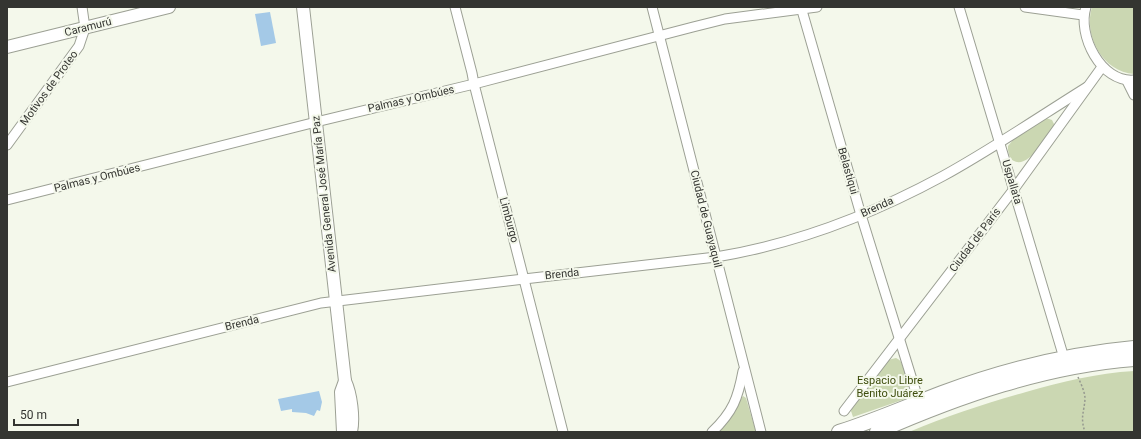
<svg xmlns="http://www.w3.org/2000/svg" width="1141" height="439" font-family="Roboto,sans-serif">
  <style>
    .green { fill: #cbd7b2 }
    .building { fill: #a4c9e7 }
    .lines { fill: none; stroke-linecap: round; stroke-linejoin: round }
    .street-casing { stroke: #9ca094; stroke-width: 11 }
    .secondary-casing { stroke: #9ca094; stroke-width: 14 }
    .primary-casing { stroke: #9ca094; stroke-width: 16 }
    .path { stroke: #95988f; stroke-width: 1.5; stroke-dasharray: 2 2; stroke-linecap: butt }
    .street { stroke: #fff; stroke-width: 9 }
    .secondary { stroke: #fff; stroke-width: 12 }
    .primary { stroke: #fff; stroke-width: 14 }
    .labels { text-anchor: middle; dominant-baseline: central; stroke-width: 4; stroke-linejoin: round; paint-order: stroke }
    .street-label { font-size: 11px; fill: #343531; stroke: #f4f8eb }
    .park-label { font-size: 11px; fill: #3d4c0c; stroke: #f4f8eb }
  </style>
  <rect width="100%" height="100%" fill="#f4f8eb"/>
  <g class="green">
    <path d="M1092,7H1134V74C1103,72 1083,36 1092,7Z"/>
    <path d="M1046,118L1052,120L1055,126C1048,136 1028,169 1014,161C1010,159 1009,155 1008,150V146L1013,140Z"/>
    <path d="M896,358C899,360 899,359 901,362C904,368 911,392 908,398L853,417L851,411L852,408L888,360Z"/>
    <path d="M1134,371V432H909C947,416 986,403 1026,392C1061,382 1097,373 1134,371Z"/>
    <path d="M743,396L746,398L756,432H717Z"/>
  </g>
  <g class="building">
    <path d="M270,12L276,43L261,46L255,14Z"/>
    <path d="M319,391L322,402L320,411L317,410L314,416L306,413L292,412V409L281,411L278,399Z"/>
  </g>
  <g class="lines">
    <defs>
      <g id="street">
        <path d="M455,7L472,73L474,84L563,432"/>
        <path d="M652,7L761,432"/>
        <path d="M801,7L861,215L919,402"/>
        <path d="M959,7L1064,358"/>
        <path d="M1025,7L1083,15"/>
        <path d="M1086,7C1077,35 1101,83 1134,80"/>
        <path d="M1127,81L1134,95"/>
        <path d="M7,145L79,46L85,28L82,7"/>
        <path d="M7,200L316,122L474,84L693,27L725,19L817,7"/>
        <path d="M7,382L321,303L524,279L716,257C795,244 873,214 943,176C992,149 1039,117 1087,87"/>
        <path d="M844,411L1014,189L1102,67"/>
        <path d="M712,432C733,412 738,398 743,371"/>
      </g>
      <g id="secondary">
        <path d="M303,7L345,381C351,394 354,418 351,432"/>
        <path d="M7,47L169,7"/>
        <path d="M343,432L341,392L345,381"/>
      </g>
      <g id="primary">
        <path d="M839,432C874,421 908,406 942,393C1004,370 1068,354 1134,348"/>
        <path d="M877,432C959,396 1044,366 1134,359"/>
      </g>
    </defs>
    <use href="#street" class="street-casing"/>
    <use href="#secondary" class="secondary-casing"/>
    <use href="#primary" class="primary-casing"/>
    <path class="path" d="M1078,377C1081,384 1085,392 1085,399C1084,413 1080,417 1085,432"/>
    <use href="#street" class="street"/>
    <use href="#secondary" class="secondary"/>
    <use href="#primary" class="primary"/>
  </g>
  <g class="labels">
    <g class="street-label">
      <text transform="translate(88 27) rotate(-14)">Caramurú</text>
      <text transform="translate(49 88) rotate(-54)">Motivos de Proteo</text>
      <text transform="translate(411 99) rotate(-13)">Palmas y Ombúes</text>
      <text transform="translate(848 171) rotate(74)">Belastiqui</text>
      <text transform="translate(97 178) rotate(-14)">Palmas y Ombúes</text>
      <text transform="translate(1012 182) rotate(73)">Uspallata</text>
      <text transform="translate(324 194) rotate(-96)">Avenida General José María Paz</text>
      <text transform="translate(877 207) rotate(-24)">Brenda</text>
      <text transform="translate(706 219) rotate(76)">Ciudad de Guayaquil</text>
      <text transform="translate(509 220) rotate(75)">Limburgo</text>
      <text transform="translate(975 240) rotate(-53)">Ciudad de París</text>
      <text transform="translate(562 274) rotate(-6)">Brenda</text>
      <text transform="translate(242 323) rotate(-14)">Brenda</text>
    </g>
    <g class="park-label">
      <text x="890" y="380">Espacio Libre<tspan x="890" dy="13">Benito Juárez</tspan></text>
    </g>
  </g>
  <rect width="1141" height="439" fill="none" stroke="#343531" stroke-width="16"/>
  <path d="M14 419v6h64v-6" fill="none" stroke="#343531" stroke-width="2"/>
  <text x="20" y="419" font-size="12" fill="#343531" stroke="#f4f8eb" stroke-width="3" paint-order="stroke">50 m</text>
</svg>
